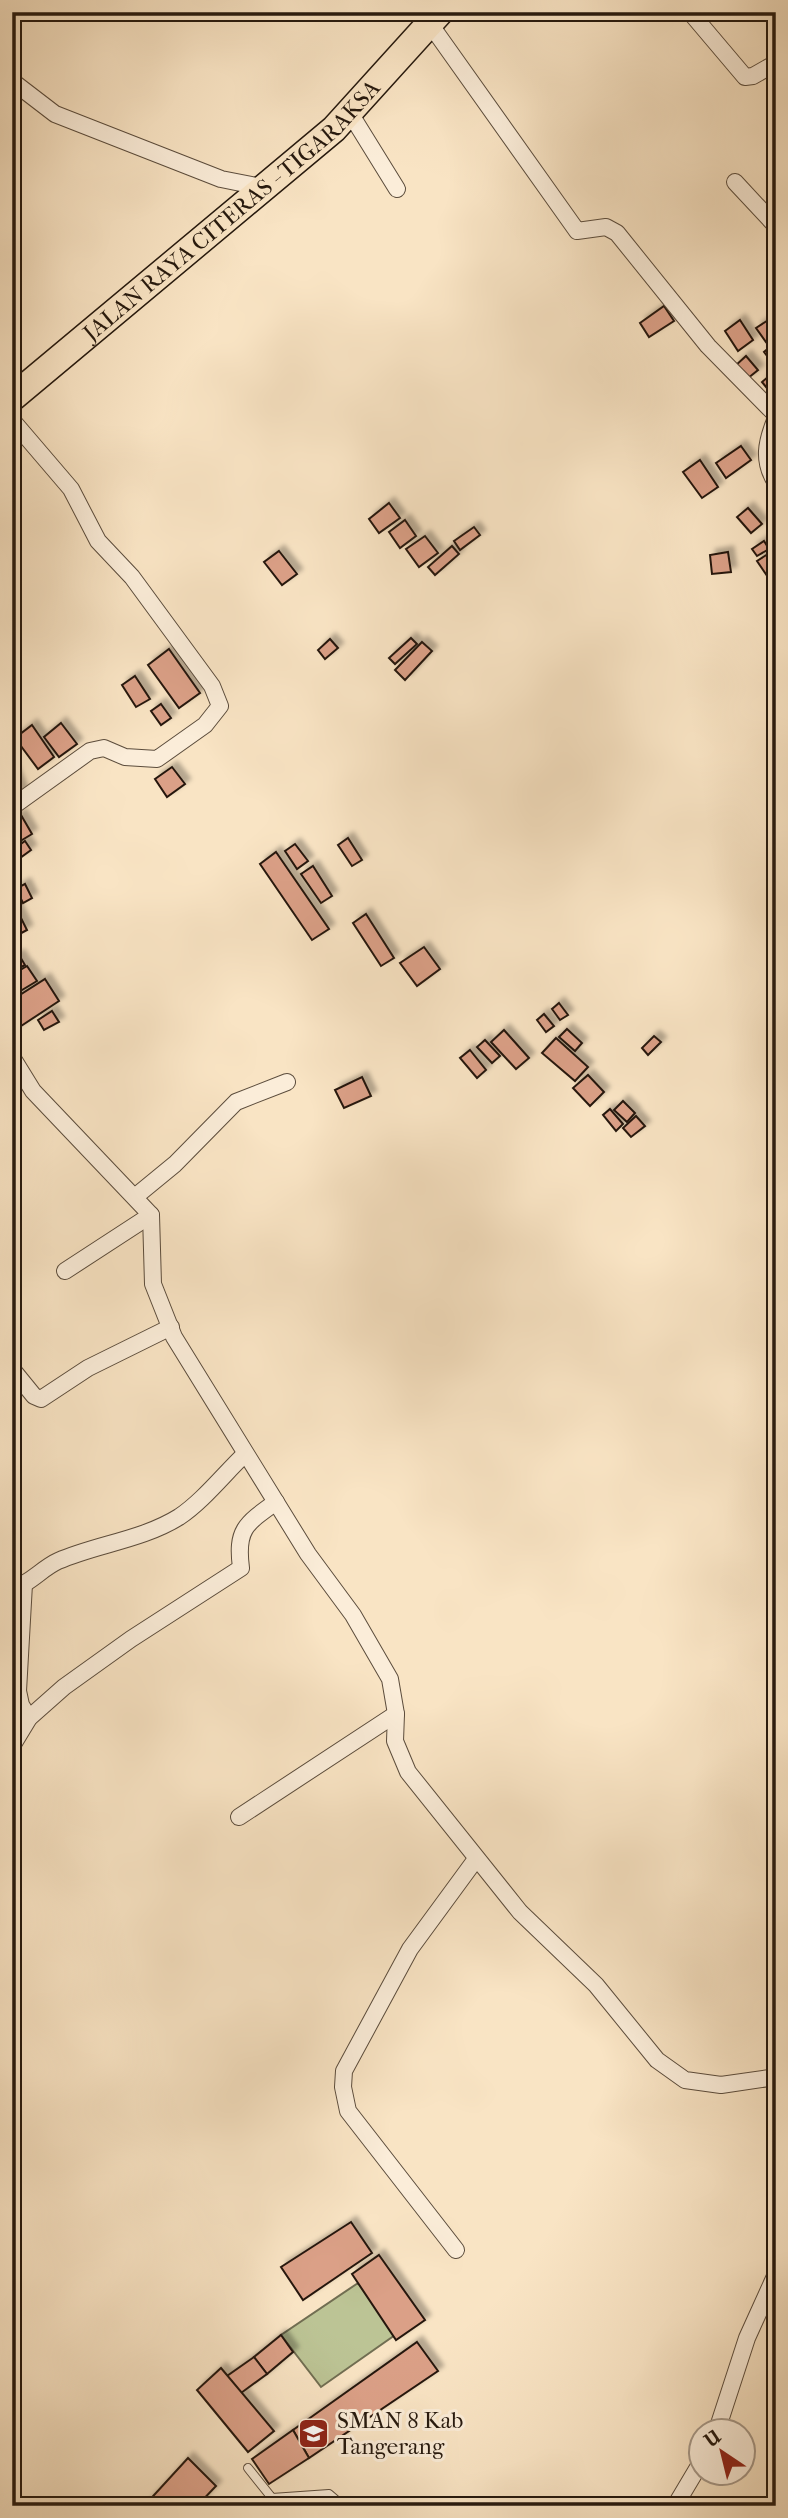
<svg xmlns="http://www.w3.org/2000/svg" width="788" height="2518" font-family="'IM FELL French Canon',serif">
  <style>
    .green { fill: #bcc495; stroke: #716e52; stroke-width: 2 }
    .building { fill: #dba087; stroke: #26190e; stroke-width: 2; filter: url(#shadow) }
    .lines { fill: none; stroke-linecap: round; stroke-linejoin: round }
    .service-casing { stroke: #5b4c3c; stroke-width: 10 }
    .minor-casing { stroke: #5b4c3c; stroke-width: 18 }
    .primary-casing { stroke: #26190e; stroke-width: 29 }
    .service { stroke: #fbedd9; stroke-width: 8 }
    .minor { stroke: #fbedd9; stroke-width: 16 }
    .primary { stroke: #f9e4c4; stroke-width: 26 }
    .labels { text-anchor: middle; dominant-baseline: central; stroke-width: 6; stroke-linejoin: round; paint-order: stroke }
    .street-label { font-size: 23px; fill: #26190e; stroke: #fbedd9 }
    .poi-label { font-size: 23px; fill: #26190e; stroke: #fbedd9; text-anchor: start }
  </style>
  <defs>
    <filter id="shadow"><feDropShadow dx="5.5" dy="-5.5" stdDeviation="2" flood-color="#0004"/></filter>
  </defs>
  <rect width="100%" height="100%" fill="#f9e4c4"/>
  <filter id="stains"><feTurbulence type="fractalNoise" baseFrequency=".00286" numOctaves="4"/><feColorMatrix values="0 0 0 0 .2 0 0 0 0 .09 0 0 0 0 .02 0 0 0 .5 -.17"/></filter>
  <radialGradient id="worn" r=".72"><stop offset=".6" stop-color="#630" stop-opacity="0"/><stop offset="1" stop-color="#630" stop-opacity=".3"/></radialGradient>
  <path class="green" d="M358,2283L395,2335L321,2387L281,2335Z"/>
  <g class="building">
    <path d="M664,306L674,321L649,337L640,323Z"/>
    <path d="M776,315V335L766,342L756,328Z"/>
    <path d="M740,320L753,340L738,351L725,331Z"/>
    <path d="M776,342V357L771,361L764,352Z"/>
    <path d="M746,356L758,370L747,379L735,366Z"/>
    <path d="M776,370V389L771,393L762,382Z"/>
    <path d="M741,446L751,460L726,478L716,463Z"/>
    <path d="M700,460L718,487L702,498L683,472Z"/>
    <path d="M389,503L400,518L379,533L369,519Z"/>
    <path d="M748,508L762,524L751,533L737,517Z"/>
    <path d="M405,520L416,536L400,548L389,532Z"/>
    <path d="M474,527L480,535L460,550L454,541Z"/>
    <path d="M425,536L438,553L419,567L406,549Z"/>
    <path d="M764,541L769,549L757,556L752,549Z"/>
    <path d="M452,546L459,554L435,575L428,567Z"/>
    <path d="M279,551L297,574L282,585L264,562Z"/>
    <path d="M728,552L731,572L712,574L710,555Z"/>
    <path d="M771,552L776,559V589L757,561Z"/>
    <path d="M411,638L417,644L395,664L389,658Z"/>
    <path d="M330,639L338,648L325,659L318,650Z"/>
    <path d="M422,642L432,651L405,680L395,670Z"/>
    <path d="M169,649L200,693L179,708L148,665Z"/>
    <path d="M135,676L150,699L136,707L122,685Z"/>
    <path d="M161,704L171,718L161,725L151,711Z"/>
    <path d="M61,723L77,744L59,757L44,737Z"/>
    <path d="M32,725L54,757L38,769L15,738Z"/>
    <path d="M172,767L185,784L167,797L155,779Z"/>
    <path d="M12,769L23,794L12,799Z"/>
    <path d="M21,815L32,834L12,846V820Z"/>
    <path d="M348,838L362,860L352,866L338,845Z"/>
    <path d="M25,841L31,850L20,858L14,849Z"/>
    <path d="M295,844L308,861L297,869L285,851Z"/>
    <path d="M276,852L329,929L312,940L260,864Z"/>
    <path d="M313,866L332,896L321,903L301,874Z"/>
    <path d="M25,884L32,898L23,903L16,889Z"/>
    <path d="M12,900L27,930L12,938Z"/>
    <path d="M366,914L394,958L381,966L353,923Z"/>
    <path d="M424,947L440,969L417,986L400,963Z"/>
    <path d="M19,955L25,965L12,972V959Z"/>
    <path d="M27,966L37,981L12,996V975Z"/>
    <path d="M45,979L59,1001L12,1032V1000Z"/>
    <path d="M559,1003L568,1015L560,1020L552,1009Z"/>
    <path d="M52,1011L59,1022L44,1030L38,1020Z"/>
    <path d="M544,1014L554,1026L546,1032L537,1020Z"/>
    <path d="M567,1029L582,1043L575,1051L559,1037Z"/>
    <path d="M504,1030L529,1058L516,1069L491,1042Z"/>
    <path d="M654,1036L661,1042L648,1055L642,1048Z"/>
    <path d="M556,1038L588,1067L575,1081L542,1053Z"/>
    <path d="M485,1040L500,1056L492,1063L477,1047Z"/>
    <path d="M470,1050L486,1070L477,1078L460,1058Z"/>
    <path d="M588,1075L604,1092L590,1106L573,1088Z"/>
    <path d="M362,1077L371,1096L344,1108L335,1090Z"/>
    <path d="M623,1101L635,1113L627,1122L614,1110Z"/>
    <path d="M610,1109L623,1124L616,1131L603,1115Z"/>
    <path d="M636,1116L645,1126L631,1137L623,1128Z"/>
    <path d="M351,2222L372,2253L303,2300L281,2267Z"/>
    <path d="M379,2255L425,2320L396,2340L352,2274Z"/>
    <path d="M281,2335L293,2352L267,2374L254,2357Z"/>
    <path d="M417,2342L438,2371L309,2458L293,2430Z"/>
    <path d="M254,2357L267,2374L241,2393L227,2376Z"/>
    <path d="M221,2368L274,2431L248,2452L197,2390Z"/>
    <path d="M293,2430L309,2458L269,2484L252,2459Z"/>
    <path d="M188,2458L216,2486L197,2506H144Z"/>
  </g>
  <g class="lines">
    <defs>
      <path id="service" d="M248,2468L272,2498L329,2494L343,2506"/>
      <g id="minor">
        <path d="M690,12L745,77L753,76L776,63"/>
        <path d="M430,24L577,231L606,227L617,233L708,346L776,415"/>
        <path d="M12,81L55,114L221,179L266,188"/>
        <path d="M350,113L397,189"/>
        <path d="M735,182L776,226"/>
        <path d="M776,418C766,442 762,461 776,483"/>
        <path d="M12,420L71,489L98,541L132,577L212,686L220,706L205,725L157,759L125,757L104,748L90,751L12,807"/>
        <path d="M12,1057L33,1091L151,1215L153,1284L174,1337L308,1554L353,1615L390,1679L396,1714L395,1741L408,1772L520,1912L596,1985L657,2060L685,2080L721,2085L776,2077"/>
        <path d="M136,1196L175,1164L236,1102L287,1082"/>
        <path d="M65,1271L151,1215"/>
        <path d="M12,1369L34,1396L41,1399L88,1368L171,1327"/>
        <path d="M24,1584L18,1691L21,1705L29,1718"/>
        <path d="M12,1588C28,1586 42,1568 58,1561C97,1544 142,1540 179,1517C203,1501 224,1474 245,1454"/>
        <path d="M12,1746L29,1718L64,1687L131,1639L241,1568C236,1530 245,1524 276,1502"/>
        <path d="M239,1817L396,1714"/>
        <path d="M456,2250L348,2111L343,2087L344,2071L410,1949L476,1859"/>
        <path d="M717,2430L747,2338L776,2274"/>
        <path d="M675,2506L700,2464"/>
      </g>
      <g id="primary">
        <path id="s1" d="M12,398L334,129L440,12"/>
      </g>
    </defs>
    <use href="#service" class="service-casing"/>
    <use href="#minor" class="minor-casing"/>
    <use href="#primary" class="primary-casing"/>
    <use href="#service" class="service"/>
    <use href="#minor" class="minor"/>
    <use href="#primary" class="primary"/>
  </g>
  <defs>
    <symbol id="school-square" viewBox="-11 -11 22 22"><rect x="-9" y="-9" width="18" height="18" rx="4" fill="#8f2418" stroke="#fbedd9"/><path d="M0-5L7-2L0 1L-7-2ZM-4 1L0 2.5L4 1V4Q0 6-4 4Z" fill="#fff"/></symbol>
  </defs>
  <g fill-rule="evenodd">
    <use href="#school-square" x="296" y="2416" width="35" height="35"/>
  </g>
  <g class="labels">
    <g class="street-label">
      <text stroke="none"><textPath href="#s1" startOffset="289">JALAN RAYA CITERAS - TIGARAKSA</textPath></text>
    </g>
    <g class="poi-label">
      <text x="337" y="2420">SMAN 8 Kab<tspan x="337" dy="26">Tangerang</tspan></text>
    </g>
  </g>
  <rect width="788" height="2518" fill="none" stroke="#f9e4c4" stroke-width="42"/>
  <rect x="14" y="14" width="760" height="2490" fill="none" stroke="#26190e" stroke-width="3.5"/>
  <rect x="21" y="21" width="746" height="2476" fill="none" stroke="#26190e" stroke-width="2"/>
  <g transform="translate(722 2452) rotate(325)"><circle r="33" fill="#fbedd9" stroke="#a69888" stroke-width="2"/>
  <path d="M0-5L12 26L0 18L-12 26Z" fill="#8f2418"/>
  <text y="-10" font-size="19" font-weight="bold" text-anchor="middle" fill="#26190e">U</text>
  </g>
  <rect width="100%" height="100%" filter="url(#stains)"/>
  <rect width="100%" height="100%" fill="url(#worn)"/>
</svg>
